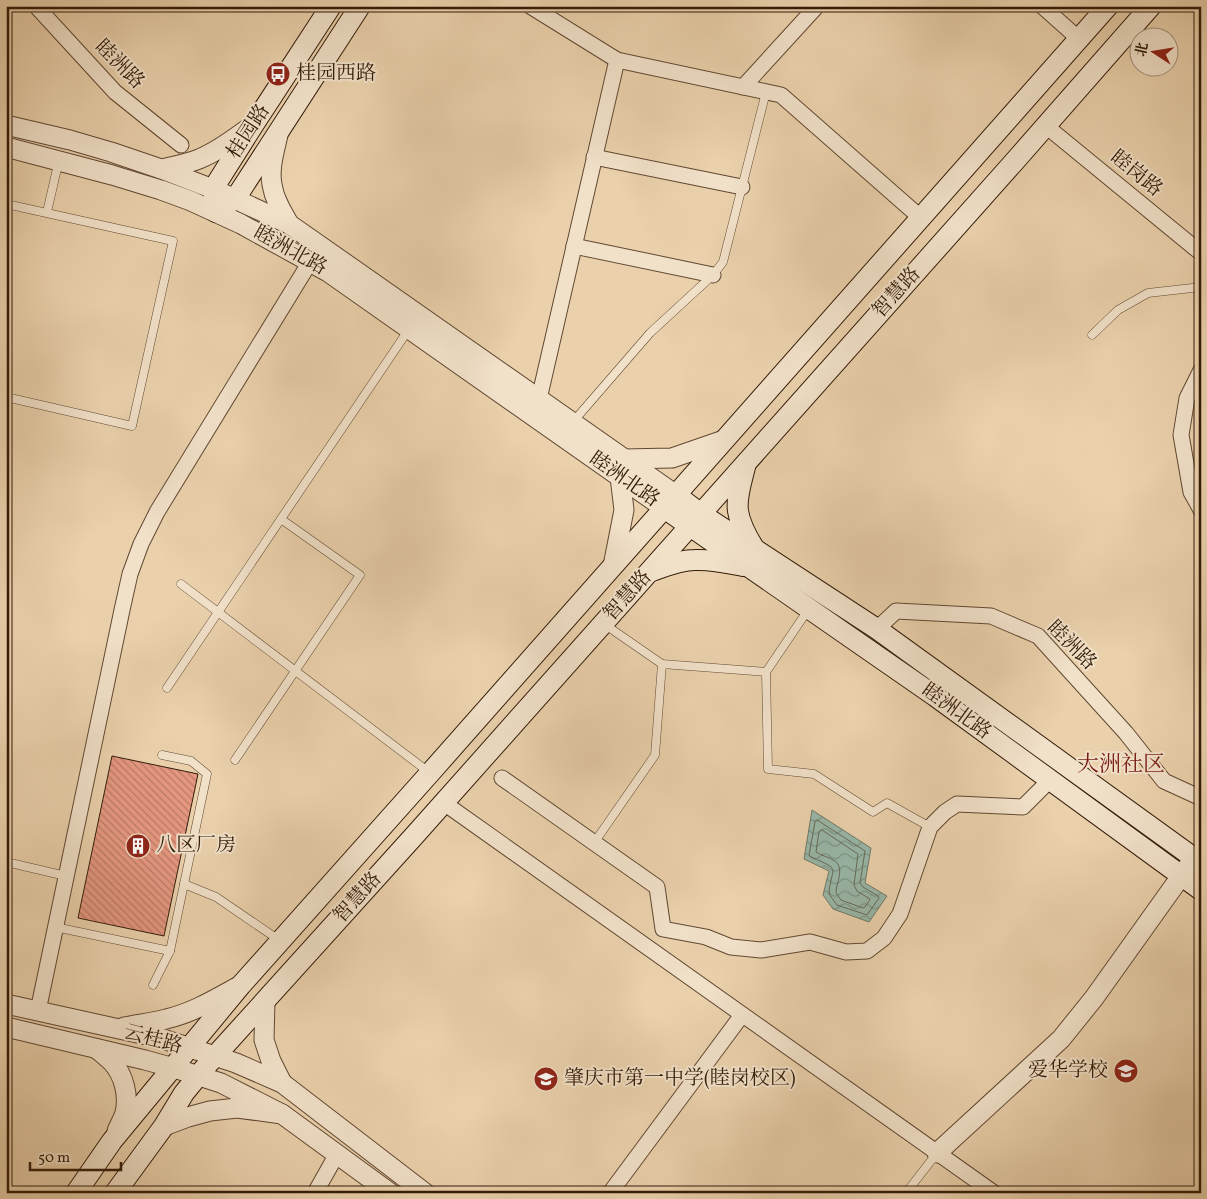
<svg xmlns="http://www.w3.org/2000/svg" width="1207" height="1199" font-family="Vollkorn,'Noto Serif SC',serif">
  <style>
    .water { fill: url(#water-waves); stroke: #707968 }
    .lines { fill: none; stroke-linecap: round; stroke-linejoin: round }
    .shore { stroke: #666958; stroke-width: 1 }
    .building { fill: url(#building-back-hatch); stroke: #331b08 }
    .service-casing { stroke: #614831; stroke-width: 9 }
    .minor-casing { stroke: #614831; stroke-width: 17 }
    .tertiary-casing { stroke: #614831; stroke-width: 21 }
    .secondary-casing { stroke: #331b08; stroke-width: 22 }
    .service { stroke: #f1e1c9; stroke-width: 8 }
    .minor { stroke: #f1e1c9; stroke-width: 15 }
    .tertiary { stroke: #f1e1c9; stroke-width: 19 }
    .secondary { stroke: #f1e1c9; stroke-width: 20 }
    .labels { text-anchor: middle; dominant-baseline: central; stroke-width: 4; stroke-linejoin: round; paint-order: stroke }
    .street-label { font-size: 20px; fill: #331b08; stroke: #f1e1c9 }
    .poi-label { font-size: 20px; fill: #331b08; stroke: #f1e1c9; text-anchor: start }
    .quarter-label { font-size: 22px; fill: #7a1f14; stroke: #f1e1c9 }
  </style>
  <defs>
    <pattern id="water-waves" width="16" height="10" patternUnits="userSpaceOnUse" patternTransform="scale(1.25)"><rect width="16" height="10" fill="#98b7a8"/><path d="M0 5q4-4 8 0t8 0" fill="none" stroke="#7d9487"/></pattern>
    <pattern id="building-back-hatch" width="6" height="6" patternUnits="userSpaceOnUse" patternTransform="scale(1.25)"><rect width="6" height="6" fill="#e59780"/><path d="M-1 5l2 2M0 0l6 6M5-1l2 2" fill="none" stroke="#ba7a67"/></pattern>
  </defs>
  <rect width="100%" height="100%" fill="#ead1ac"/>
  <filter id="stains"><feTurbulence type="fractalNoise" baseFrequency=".004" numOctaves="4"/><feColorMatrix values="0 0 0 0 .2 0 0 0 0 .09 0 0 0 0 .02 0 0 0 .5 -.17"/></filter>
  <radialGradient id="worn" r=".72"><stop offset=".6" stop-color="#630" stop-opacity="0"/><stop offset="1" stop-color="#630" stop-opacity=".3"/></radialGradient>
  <path class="water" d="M812,810L871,848L865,883L887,896L869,922L833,909L823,895L829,871L804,859Z"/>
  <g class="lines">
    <g class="shore">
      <path d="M817,820L865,851L860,883L863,887L878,896L879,898L867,915L837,905L829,894C831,865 843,871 811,857L809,855L815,822Z"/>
      <path d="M822,830L858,854L854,885L857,891L870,899L869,901L865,907L863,908L841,900L836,893C836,883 845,869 835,861C829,857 822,856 816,852L819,832Z"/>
    </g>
  </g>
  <path class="building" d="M112,756L198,774L164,936L78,918Z"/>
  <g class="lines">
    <defs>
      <g id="service">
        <path d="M6,204L173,241L132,426L6,397"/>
        <path d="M47,212L59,160"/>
        <path d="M1092,335L1118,310L1148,293L1201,287"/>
        <path d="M572,423L650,333L713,275L723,262L766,92"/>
        <path d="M181,584L430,773"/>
        <path d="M808,610L766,672L768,769L814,774L873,812L887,803L930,827"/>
        <path d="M604,624L662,664"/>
        <path d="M167,688L409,329"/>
        <path d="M235,760L360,575L281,519"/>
        <path d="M594,843L655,755L662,664L766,672"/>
        <path d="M6,862L66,876"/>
        <path d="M184,884L216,897L279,940"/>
        <path d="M55,927L170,951"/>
        <path d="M153,985L170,951L207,774L191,761L162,755"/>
        <path d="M906,1193L937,1153"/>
      </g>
      <g id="minor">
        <path d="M36,6L115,92L181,145"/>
        <path d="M530,6L617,60L781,95L921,218"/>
        <path d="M1042,6L1079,39"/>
        <path d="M743,87L817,6"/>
        <path d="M1046,126L1201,253"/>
        <path d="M594,157L742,187"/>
        <path d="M574,246L713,275"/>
        <path d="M1201,370L1187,398L1181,435L1191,492L1201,510"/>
        <path d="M539,399L617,60"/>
        <path d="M877,629L896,611L991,616L1038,636L1126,733L1164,781L1201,798"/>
        <path d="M502,778L657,887L663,929L706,937L731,947L761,950L810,942L846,952L867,951L884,938L900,914L930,827L945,812L957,804L1023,807L1050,780"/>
        <path d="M444,803L994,1193"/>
        <path d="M38,1011L122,610L130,574L141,544L157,512L310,262"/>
        <path d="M315,1193L337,1154"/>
        <path d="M610,1193L742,1015"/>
      </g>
      <g id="tertiary">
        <path d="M6,125L70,140L111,152L161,169L213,189L289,224L676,495"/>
        <path d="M278,135C274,153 268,171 273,189C275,201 283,213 289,224"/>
        <path d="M6,147L112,175L161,190L191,201L241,224L328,272L664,508"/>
        <path d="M161,169C174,166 187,164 199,159C219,151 236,137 253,125"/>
        <path d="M624,459L672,458L724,440"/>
        <path d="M613,566L624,510L620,477"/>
        <path d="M265,1001L264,1040L271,1061L282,1083"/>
        <path d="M6,1004L160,1038L236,1063L282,1083L425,1193"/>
        <path d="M6,1027L145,1060L174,1068L221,1083L282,1114"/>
        <path d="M124,1027C138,1024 152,1023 166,1019C193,1013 217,998 241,985"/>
        <path d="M97,1049C102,1053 107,1057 112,1062C124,1075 129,1096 125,1113C123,1119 119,1126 117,1131"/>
        <path d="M164,1126L188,1117L210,1111L237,1108L282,1114L390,1193"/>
        <path d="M937,1153L1061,1039L1094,998L1194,858"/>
      </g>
      <g id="secondary">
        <path d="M331,6L254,124L213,189L216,212L235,199L360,6"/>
        <path d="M745,467C742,480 736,497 738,511C740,525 747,537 754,548"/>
        <path d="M676,495L701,514L877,629L1201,863"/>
        <path d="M664,508L935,696L1201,890"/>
        <path d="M652,571C666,566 680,560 695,560C711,559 728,563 743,566"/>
        <path d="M76,1193L112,1141L241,985L430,773L1108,6"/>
        <path d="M115,1193L164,1126L184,1093L207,1065L414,836L1014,162L1151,6"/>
      </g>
    </defs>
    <use href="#service" class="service-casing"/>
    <use href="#minor" class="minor-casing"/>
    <use href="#tertiary" class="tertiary-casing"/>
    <use href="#secondary" class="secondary-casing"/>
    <use href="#service" class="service"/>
    <use href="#minor" class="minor"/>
    <use href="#tertiary" class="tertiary"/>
    <use href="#secondary" class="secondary"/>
  </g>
  <defs>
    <symbol id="bus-disc" viewBox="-11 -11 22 22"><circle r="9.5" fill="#8f2418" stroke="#f1e1c9"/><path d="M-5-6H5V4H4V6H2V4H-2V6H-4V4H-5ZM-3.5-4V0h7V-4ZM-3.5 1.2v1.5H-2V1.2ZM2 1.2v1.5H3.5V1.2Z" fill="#fff"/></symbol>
    <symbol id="building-disc" viewBox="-11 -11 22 22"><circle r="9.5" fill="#8f2418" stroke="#f1e1c9"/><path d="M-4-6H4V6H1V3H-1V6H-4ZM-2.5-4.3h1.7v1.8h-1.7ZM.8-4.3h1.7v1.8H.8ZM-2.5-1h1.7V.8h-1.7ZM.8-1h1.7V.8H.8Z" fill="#fff"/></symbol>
    <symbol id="school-disc" viewBox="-11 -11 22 22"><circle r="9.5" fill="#8f2418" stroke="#f1e1c9"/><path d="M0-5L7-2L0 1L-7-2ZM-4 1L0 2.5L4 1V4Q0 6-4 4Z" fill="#fff"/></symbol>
  </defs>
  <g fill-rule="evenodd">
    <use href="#bus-disc" x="264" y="60" width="28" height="28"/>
    <use href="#building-disc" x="124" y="832" width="28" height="28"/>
    <use href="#school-disc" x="1112" y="1057" width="28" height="28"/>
    <use href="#school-disc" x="532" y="1065" width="28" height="28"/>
  </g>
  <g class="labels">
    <g class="street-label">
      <text transform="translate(119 65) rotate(45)">睦洲路</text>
      <text transform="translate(249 132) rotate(-57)">桂园路</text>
      <text transform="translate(1136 174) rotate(39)">睦岗路</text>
      <text transform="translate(290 251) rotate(29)">睦洲北路</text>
      <text transform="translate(897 293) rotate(-48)">智慧路</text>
      <text transform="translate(624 480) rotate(35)">睦洲北路</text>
      <text transform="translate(628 596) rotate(-48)">智慧路</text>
      <text transform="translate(1071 646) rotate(45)">睦洲路</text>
      <text transform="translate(956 712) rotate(36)">睦洲北路</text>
      <text transform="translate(358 898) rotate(-48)">智慧路</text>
      <text transform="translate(153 1040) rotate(15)">云桂路</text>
    </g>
    <g class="poi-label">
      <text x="296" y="74">桂园西路</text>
      <text x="156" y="846">八区厂房</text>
      <text x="1108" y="1071" text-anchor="end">爱华学校</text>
      <text x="564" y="1079">肇庆市第一中学(睦岗校区)</text>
    </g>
    <g class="quarter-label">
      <text x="1121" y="765">大洲社区</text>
    </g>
  </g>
  <rect width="1207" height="1199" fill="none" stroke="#ead1ac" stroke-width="25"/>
  <rect x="8" y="8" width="1192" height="1184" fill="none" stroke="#331b08" stroke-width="2.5"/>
  <rect x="12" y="12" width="1182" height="1174" fill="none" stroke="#331b08"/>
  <g transform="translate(1154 52) rotate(282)"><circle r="24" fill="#f1e1c9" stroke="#a5927c"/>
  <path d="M0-4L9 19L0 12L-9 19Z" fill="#8f2418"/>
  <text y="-8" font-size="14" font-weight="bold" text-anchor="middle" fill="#331b08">北</text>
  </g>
  <path d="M30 1162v8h91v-8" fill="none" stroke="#331b08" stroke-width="2.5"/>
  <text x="38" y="1162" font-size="15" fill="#331b08" stroke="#f1e1c9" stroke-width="4" paint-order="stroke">50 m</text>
  <rect width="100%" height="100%" filter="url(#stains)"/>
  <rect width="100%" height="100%" fill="url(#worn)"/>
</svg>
